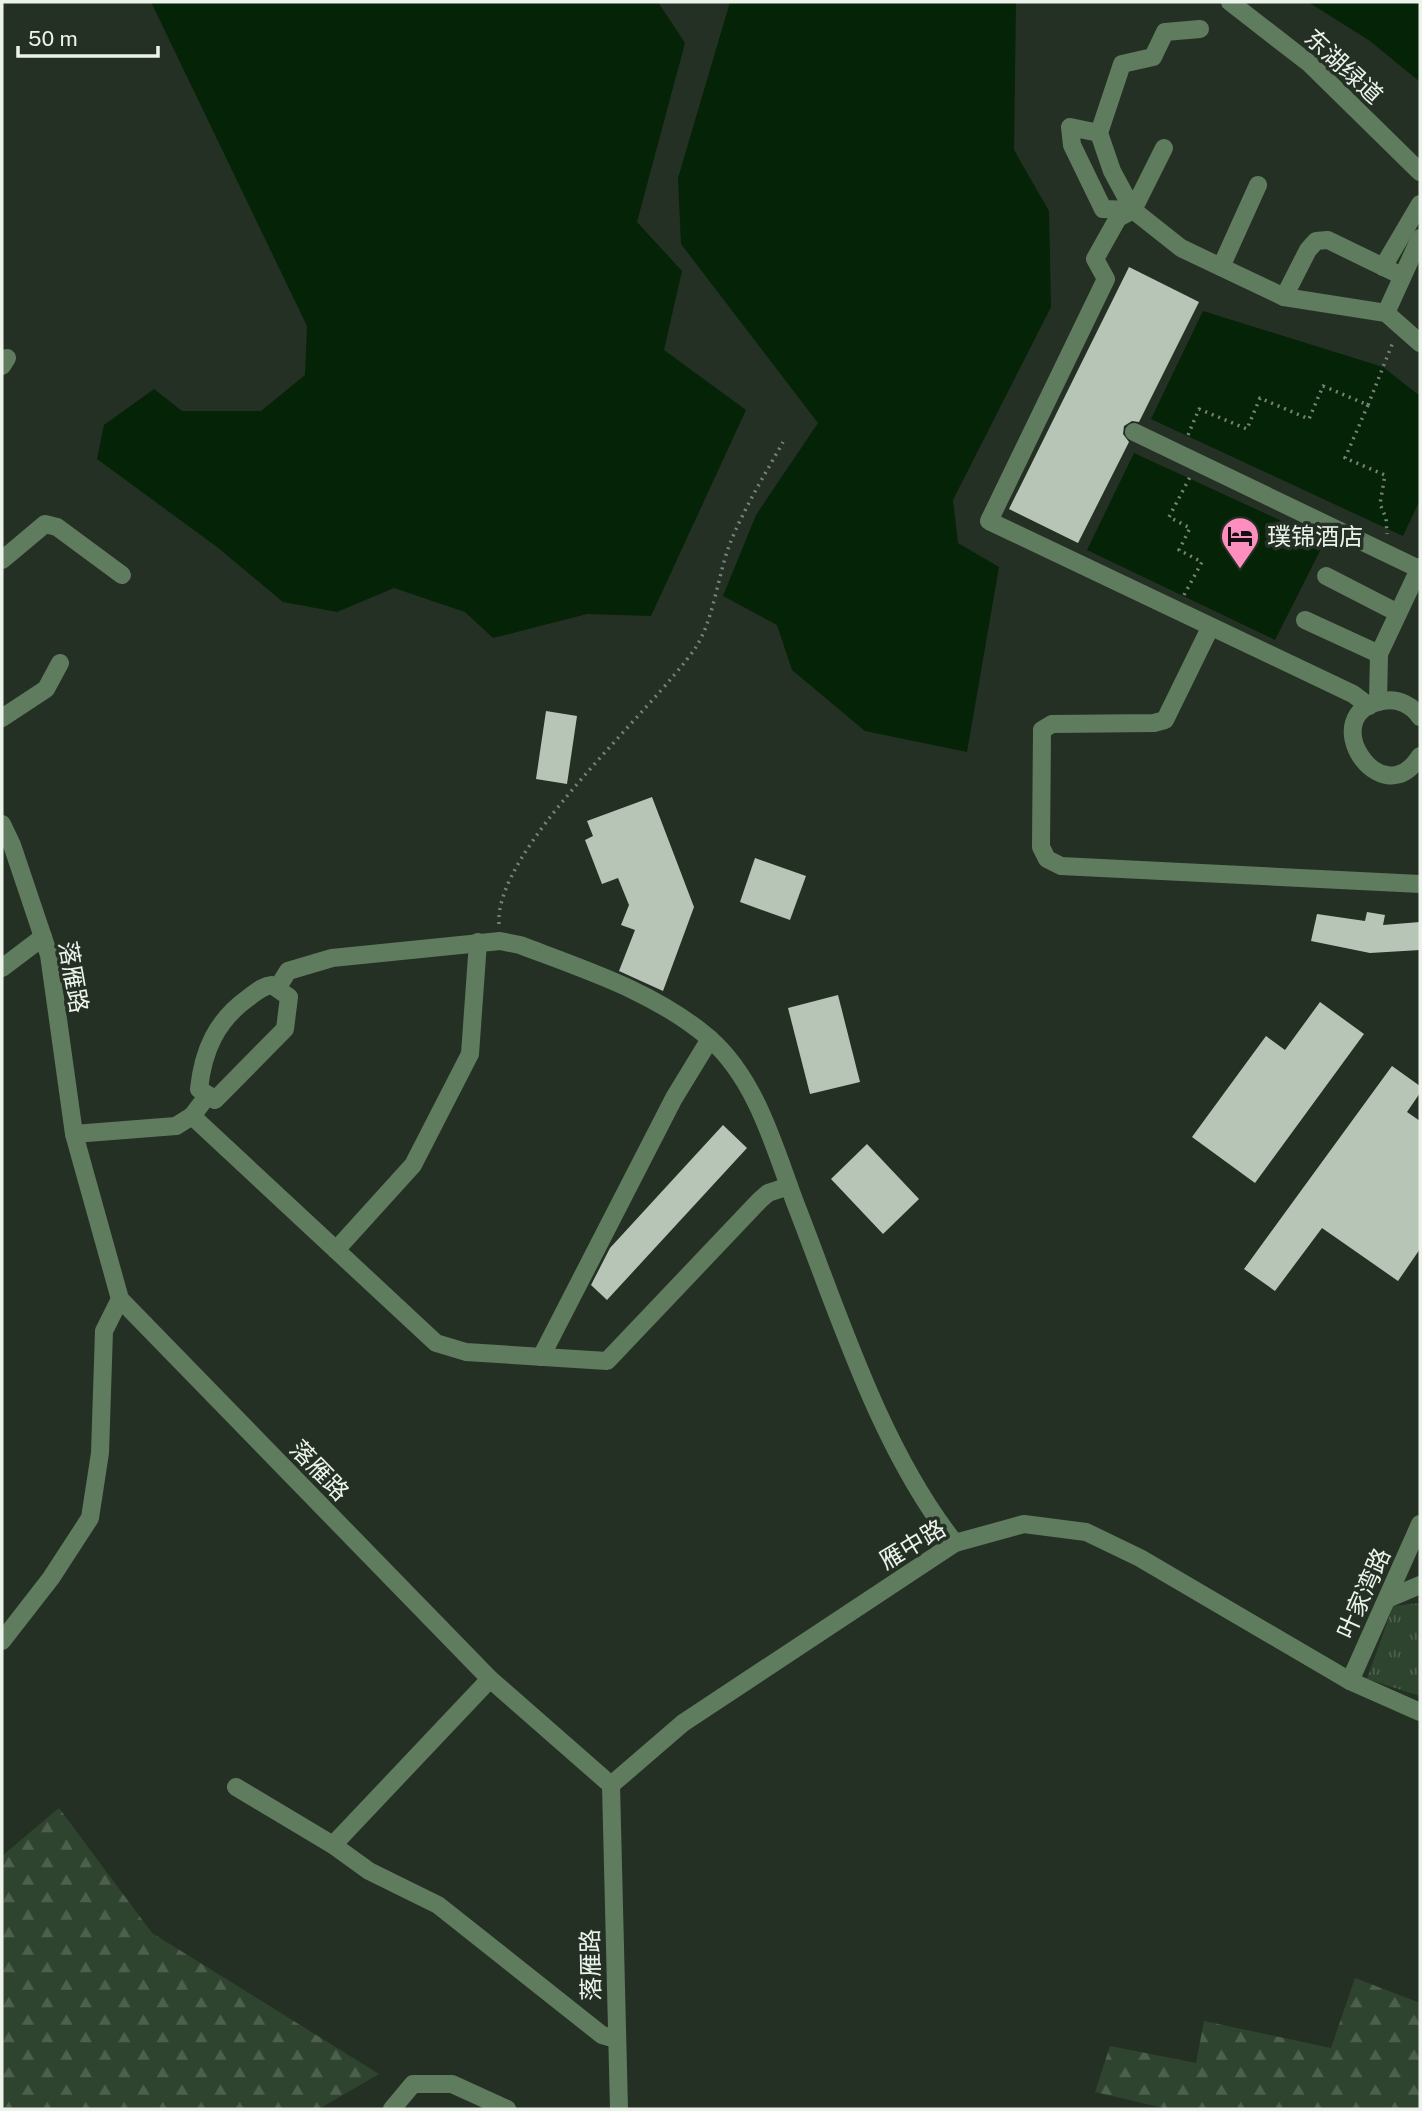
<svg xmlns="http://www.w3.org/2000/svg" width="1422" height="2111" font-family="'Public Sans','Noto Sans SC',sans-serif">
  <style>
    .grass { fill: url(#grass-tufts) }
    .forest { fill: url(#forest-firs) }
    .water { fill: #052306 }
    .building { fill: #b7c5b6 }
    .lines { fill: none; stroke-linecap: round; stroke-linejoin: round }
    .path { stroke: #798279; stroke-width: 3.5; stroke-dasharray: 2 5; stroke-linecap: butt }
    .minor { stroke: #607c5f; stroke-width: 18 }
    .labels { text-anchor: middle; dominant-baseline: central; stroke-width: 7; stroke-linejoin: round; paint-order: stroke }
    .street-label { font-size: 24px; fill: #ecf3eb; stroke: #253025 }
    .poi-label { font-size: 24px; fill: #ecf3eb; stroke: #253025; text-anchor: start }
  </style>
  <defs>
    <pattern id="grass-tufts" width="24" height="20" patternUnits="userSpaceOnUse" patternTransform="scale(1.75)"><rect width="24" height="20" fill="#2f442f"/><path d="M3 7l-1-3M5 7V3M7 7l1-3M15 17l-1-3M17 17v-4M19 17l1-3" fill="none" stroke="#4d5f4d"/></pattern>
    <pattern id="forest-firs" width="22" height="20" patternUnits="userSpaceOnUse" patternTransform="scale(1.75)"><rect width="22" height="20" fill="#2f442f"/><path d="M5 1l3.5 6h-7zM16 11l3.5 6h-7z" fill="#4d5f4d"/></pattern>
  </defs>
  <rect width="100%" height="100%" fill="#253025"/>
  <path class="grass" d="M1420,1603V1696L1367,1679L1393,1606Z"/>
  <g class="forest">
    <path d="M59,1808L152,1933L379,2074L319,2109H2V1856Z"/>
    <path d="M1355,1978L1420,2003V2109H1168L1095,2092L1110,2046L1196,2063L1204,2021L1331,2048Z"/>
  </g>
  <g class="water">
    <path d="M151,2H658L685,43L637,222L682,271L664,350L746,410L651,616L587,614L493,638L465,612L394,588L337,612L283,602L217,547L97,459L104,425L154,389L182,411H261L305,375L307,326Z"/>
    <path d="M730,2H1016L1014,150L1049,211L1051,307L953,500L958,543L999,567L967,752L865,731L792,670L777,625L723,596L756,515L818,423L681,244L678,178Z"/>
    <path d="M1308,2H1420V82L1370,41Z"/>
    <path d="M1203,311L1383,367L1420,396V500L1403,536L1151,419Z"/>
    <path d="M1134,453L1325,541L1275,640L1087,550Z"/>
  </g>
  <g class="building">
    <path d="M1129,267L1199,302L1139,422L1132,421L1124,426L1123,434L1129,442L1078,543L1009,509Z"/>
    <path d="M546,711L577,716L567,784L536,779Z"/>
    <path d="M652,797L694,907L663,991L619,971L635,930L621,925L629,905L618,878L602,884L585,840L593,836L587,821Z"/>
    <path d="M755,858L806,876L790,920L740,902Z"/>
    <path d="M1367,912L1385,915L1383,925L1420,922V950L1370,953L1311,941L1317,914L1365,921Z"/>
    <path d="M838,995L860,1082L810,1094L788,1008Z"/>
    <path d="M1320,1002L1364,1034L1255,1183L1192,1137L1266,1036L1285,1050Z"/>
    <path d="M1392,1066L1420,1086V1093L1407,1112L1420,1121V1249L1398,1281L1322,1228L1275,1291L1244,1269Z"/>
    <path d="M723,1125L747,1148L607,1300L591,1285L610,1248Z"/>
    <path d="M867,1144L919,1199L883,1234L831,1179Z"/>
  </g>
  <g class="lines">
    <g class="path">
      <path d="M1368,405L1393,342"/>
      <path d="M1188,435L1199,409L1247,429L1260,398L1309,419L1323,386L1368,405L1345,458L1385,475L1380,504L1386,518L1387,534"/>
      <path d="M1184,595L1202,562L1179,550L1190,528L1169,517L1190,477"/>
      <path d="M499,924C494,849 652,712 696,647C713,621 718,576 729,546C743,510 764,476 783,442"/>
    </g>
    <g class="minor">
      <path d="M1230,2L1310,64L1420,172"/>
      <path d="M1099,133L1070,127L1072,145L1103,209L1133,210L1181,248L1284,297L1386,313L1420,343"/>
      <path d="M1164,148L1133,210L1118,218L1095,259L1106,279L989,521L1353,694L1369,706"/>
      <path d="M1133,210L1112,171L1099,133L1122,64L1153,57L1165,32L1200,29"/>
      <path d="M1221,267L1258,185"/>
      <path d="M1383,267L1420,204"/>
      <path d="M1284,297L1308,250L1316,241L1328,240L1402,276"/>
      <path d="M1386,313L1420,238"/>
      <path d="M2,366L7,358"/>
      <path d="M1134,432L1419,569"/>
      <path d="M2,560L45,524L57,527L122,575"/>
      <path d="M1326,576L1398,613"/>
      <path d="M1305,620L1379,654"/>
      <path d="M1210,628L1165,720L1154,723L1052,724L1042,730L1041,847L1047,859L1061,866L1420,884"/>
      <path d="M1378,702L1379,654L1420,567"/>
      <path d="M1420,717C1412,705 1398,698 1383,701C1313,713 1381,818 1420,756"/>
      <path d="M2,718L46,689L60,663"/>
      <path d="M2,824L12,845L49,955L74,1134L120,1299L490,1679L611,1785L619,2109"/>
      <path d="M2,968L43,937"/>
      <path d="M272,985L289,997L285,1029L215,1100L199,1089C203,1051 216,1021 248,998C255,993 262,986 272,985Z"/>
      <path d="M278,987L288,971L332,958L500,941L520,945C586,970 655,992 709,1038C757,1080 774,1147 796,1205C839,1315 881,1450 955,1543"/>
      <path d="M192,1116L436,1343L466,1352L607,1361L760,1200L768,1193L789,1186"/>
      <path d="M74,1134L176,1126L192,1116L208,1095"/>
      <path d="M336,1250L413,1165L470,1054L478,942"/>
      <path d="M541,1357L674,1098L710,1039"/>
      <path d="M1387,1599L1420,1585"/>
      <path d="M2,1641L51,1578L90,1518L100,1453L104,1331L120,1299"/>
      <path d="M1350,1681L1420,1524"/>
      <path d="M611,1785L683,1723L955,1543L1024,1524L1086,1532L1140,1558L1350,1681L1420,1712"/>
      <path d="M236,1787L333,1845L369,1871L438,1905L602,2035L616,2039"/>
      <path d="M333,1845L490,1679"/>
      <path d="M392,2109L413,2084H452L507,2109"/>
    </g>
  </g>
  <defs>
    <symbol id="hotel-pin" viewBox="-11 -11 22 30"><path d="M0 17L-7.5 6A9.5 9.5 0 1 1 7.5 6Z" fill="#fd8ebe" stroke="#253025"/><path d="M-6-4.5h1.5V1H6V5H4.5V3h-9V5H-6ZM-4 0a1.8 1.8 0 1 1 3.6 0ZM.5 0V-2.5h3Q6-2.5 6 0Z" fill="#111"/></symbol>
  </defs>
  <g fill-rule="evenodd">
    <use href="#hotel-pin" x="1218" y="514" width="44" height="60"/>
  </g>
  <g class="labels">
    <g class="street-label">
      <text transform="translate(1344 66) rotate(43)">东湖绿道</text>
      <text transform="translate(74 977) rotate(80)">落雁路</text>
      <text transform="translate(320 1470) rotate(46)">落雁路</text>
      <text transform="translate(912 1544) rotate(-31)">雁中路</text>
      <text transform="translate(1363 1593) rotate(-66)">叶家湾路</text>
      <text transform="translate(590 1965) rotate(-91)">落雁路</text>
    </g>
    <g class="poi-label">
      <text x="1267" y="536">璞锦酒店</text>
    </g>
  </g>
  <rect width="1422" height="2111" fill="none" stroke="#ecf3eb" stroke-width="7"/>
  <path d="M18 46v10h140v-10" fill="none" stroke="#ecf3eb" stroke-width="3.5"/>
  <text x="28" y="46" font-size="21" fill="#ecf3eb" stroke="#253025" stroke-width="5" paint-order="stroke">50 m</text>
</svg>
